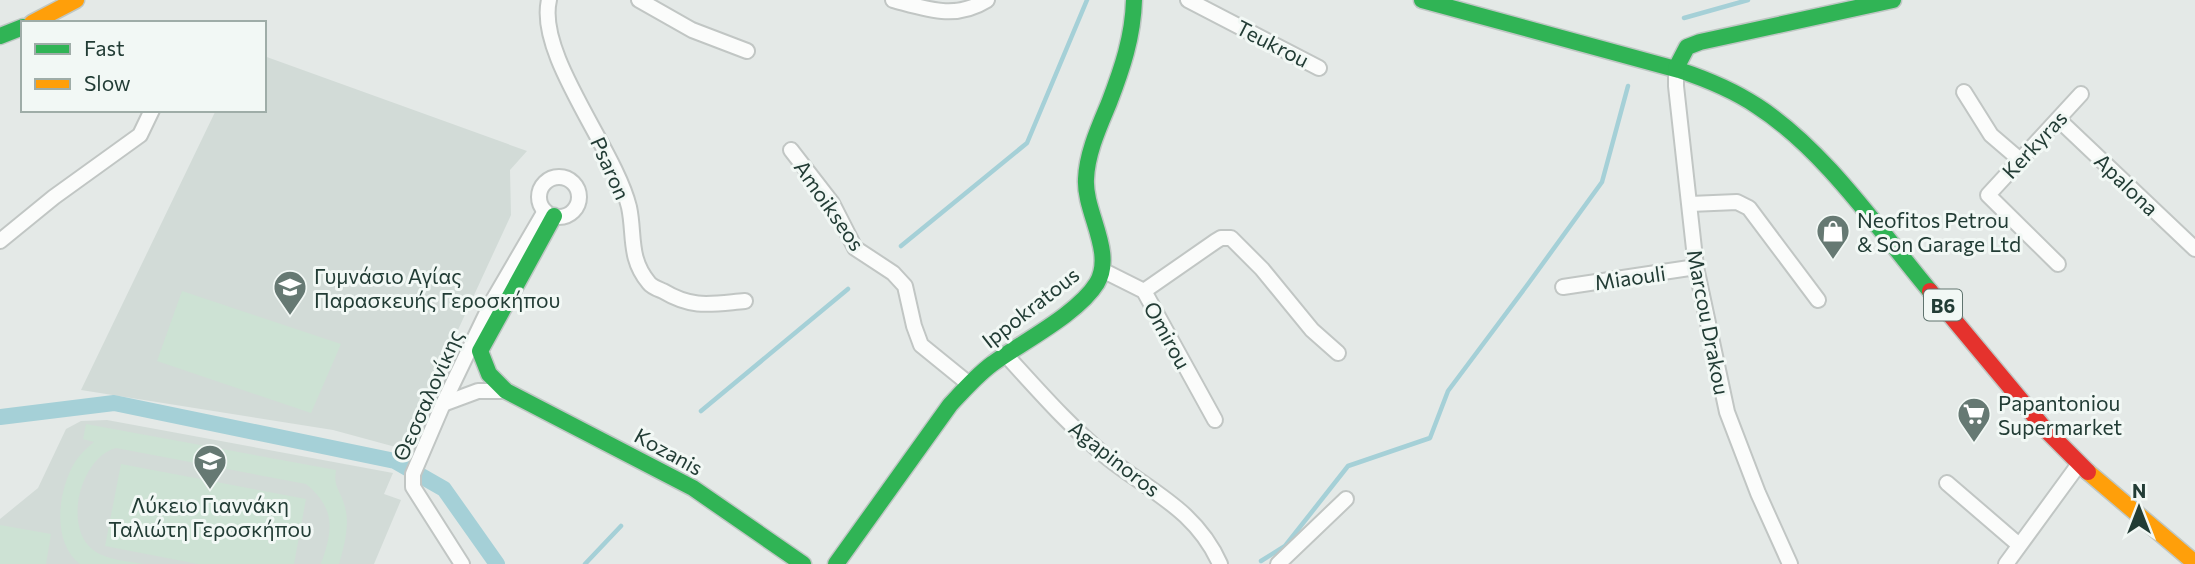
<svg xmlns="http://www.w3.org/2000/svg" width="2195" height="564" font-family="Commissioner,sans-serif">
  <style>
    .built { fill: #d2dbd7 }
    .green { fill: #cde2d4 }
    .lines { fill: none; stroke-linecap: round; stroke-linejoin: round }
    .stream { stroke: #a5d0d7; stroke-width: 4.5 }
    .canal { stroke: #a5d0d7; stroke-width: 16 }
    .street-casing { stroke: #c1c6c4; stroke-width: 18 }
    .fast-casing { stroke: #bfc7c4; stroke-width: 19 }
    .slow-casing { stroke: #bfc7c4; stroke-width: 19 }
    .jam-casing { stroke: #bfc7c4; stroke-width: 19 }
    .street { stroke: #fbfcfb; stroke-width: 14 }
    .fast { stroke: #30b455; stroke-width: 16 }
    .slow { stroke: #ff9f0a; stroke-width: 16 }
    .jam { stroke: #e5322d; stroke-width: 16 }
    .labels { text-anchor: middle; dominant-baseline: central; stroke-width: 6; stroke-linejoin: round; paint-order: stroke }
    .shield { fill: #f2f8f5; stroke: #60746f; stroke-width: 2 }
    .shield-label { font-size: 19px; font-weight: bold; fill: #223c35 }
    .street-label { font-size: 21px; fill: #223c35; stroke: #f2f8f5 }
    .poi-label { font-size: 21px; fill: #223c35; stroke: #f2f8f5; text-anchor: start }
  </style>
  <rect width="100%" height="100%" fill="#e4e9e7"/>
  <g class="built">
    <path d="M264,56L527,151L510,170L511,215L403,449L333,430L81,390L216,110H264Z"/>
    <path d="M107,420L393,473L384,494L401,500L374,564H0V519L38,488L66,429L81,421Z"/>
  </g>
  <g class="green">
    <path d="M182,291L341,344L311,413L157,361Z"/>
    <path d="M86,424L336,470C333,489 341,490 345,507C350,525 344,547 339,564H321C333,530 336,509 306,484L116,448C81,457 63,525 92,549C105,560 127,561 144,564H80C51,542 58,490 75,462C80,454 87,448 94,442L83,439Z"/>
    <path d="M121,464L306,499L294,564H198L105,546Z"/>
    <path d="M0,525L51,534L46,564H0Z"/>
  </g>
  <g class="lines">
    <g class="stream">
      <path d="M1684,18L1748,0"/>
      <path d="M901,246L1027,143L1087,0"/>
      <path d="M701,411L848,289"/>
      <path d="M1261,561L1285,546L1348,466L1430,438L1448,391L1528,284L1602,182L1628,86"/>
      <path d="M585,564L621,526"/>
    </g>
    <path class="canal" d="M0,417L114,403L395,461L444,489L497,564"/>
    <defs>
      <g id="street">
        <path d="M549,0C536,55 615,149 629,207C635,235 628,258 649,283C652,287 658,289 663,291C693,309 711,304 745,301"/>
        <path d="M639,0L692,30L747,51"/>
        <path d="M893,0C927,9 955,20 987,0"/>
        <path d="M1188,0L1319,68"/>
        <path d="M1676,68V86L1696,267L1727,412L1758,493L1790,564"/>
        <path d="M1964,92L1991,135L2019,159"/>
        <path d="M2059,120L2195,249"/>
        <path d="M791,150L832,203L855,248L893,273L905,286L914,326L921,345L969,384"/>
        <circle cx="559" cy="197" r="20"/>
        <path d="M1690,204L1737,202L1749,208L1818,300"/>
        <path d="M0,241L54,197L140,135L152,110"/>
        <path d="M2058,264L1988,195L2081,94"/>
        <path d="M1102,270L1144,291L1215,420"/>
        <path d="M1563,287L1696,267"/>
        <path d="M1144,291L1216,241L1221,238H1231L1262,269L1312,330L1338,353"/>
        <path d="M1005,354C1038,390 1070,427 1108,458C1151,492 1196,510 1220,564"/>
        <path d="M443,404L478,391H506"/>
        <path d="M1947,483L2019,545"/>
        <path d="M462,564L413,487V474L443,404L492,302L545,211"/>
        <path d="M1278,564L1346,499"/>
        <path d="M2006,564L2079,464"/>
      </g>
      <g id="fast">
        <path d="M1422,0L1679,70C1706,79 1733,90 1757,106C1824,149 1879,230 1930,291"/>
        <path d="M0,36L23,27"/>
        <path d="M1676,68L1687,47L1700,42L1893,0"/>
        <path d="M554,216L480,351L489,374L506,391L693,488L803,564"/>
        <path d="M836,564L950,405C963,391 976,376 992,364C1022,342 1078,314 1097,283C1115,252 1084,212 1086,179C1087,153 1099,127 1109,103C1122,69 1133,37 1134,0"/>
      </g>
      <g id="slow">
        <path d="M32,23L76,0"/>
        <path d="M2088,472L2195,563"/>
      </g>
      <path id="jam" d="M1930,291L2045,429L2088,472"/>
    </defs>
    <use href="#street" class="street-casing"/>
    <use href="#fast" class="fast-casing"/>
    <use href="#slow" class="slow-casing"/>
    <use href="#jam" class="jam-casing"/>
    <use href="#street" class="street"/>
    <use href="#fast" class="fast"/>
    <use href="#slow" class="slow"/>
    <use href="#jam" class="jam"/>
  </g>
  <defs>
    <symbol id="shop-pin" viewBox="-11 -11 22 30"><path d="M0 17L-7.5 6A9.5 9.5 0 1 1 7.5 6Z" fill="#667973" stroke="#f2f8f5"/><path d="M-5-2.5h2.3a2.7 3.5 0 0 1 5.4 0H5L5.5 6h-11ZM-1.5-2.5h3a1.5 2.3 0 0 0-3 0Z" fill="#fff"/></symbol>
    <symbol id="school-pin" viewBox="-11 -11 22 30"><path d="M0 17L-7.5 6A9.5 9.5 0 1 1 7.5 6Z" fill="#667973" stroke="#f2f8f5"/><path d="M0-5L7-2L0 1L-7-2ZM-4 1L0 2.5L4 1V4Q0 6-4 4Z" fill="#fff"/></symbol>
    <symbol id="supermarket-pin" viewBox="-11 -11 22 30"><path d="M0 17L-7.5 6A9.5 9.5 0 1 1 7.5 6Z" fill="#667973" stroke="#f2f8f5"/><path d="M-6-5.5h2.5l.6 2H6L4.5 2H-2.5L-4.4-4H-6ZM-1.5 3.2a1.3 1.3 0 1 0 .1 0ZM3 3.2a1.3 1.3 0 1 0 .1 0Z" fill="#fff"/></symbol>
  </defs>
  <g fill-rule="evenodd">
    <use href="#shop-pin" x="1814" y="212" width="38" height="52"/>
    <use href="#school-pin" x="271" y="268" width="38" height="52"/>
    <use href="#supermarket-pin" x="1955" y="395" width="38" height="52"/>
    <use href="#school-pin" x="191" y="442" width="38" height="52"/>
  </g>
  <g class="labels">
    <rect class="shield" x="1924" y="289.5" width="38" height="31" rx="5"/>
    <g class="shield-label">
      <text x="1943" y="305">B6</text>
    </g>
    <g class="street-label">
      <text transform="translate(1273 43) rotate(27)">Teukrou</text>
      <text transform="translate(2034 144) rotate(-47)">Kerkyras</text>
      <text transform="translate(611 168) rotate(66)">Psaron</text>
      <text transform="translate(2127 184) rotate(44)">Apalona</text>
      <text transform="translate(830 205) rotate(55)">Amoikseos</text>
      <text transform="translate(1630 277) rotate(-8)">Miaouli</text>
      <text transform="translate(1030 307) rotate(-38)">Ippokratous</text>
      <text transform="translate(1709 322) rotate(79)">Marcou Drakou</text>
      <text transform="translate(1168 335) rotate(61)">Omirou</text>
      <text transform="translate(427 395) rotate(-66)">Θεσσαλονίκης</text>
      <text transform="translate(669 451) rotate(29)">Kozanis</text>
      <text transform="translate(1115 458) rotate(38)">Agapinoros</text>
    </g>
    <g class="poi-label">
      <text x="1857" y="219">Neofitos Petrou<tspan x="1857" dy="24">&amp; Son Garage Ltd</tspan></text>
      <text x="314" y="275">Γυμνάσιο Αγίας<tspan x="314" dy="24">Παρασκευής Γεροσκήπου</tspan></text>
      <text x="1998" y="402">Papantoniou<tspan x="1998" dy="24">Supermarket</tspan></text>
      <text x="210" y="504" text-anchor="middle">Λύκειο Γιαννάκη<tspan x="210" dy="24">Ταλιώτη Γεροσκήπου</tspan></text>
    </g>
  </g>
  <rect x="21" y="21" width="245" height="91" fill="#f2f8f5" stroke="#9fada8" stroke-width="2"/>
  <rect x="35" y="44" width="35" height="10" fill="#30b455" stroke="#9fada8" stroke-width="2"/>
  <text x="84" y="56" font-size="21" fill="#223c35">Fast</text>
  <rect x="35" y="79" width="35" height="10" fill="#ff9f0a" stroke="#9fada8" stroke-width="2"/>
  <text x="84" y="91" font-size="21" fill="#223c35">Slow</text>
  <g transform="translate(2139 508)" stroke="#f2f8f5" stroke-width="5" paint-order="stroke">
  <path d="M0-5L12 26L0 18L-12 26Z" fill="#223c35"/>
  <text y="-10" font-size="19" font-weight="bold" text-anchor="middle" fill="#223c35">N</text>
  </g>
</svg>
